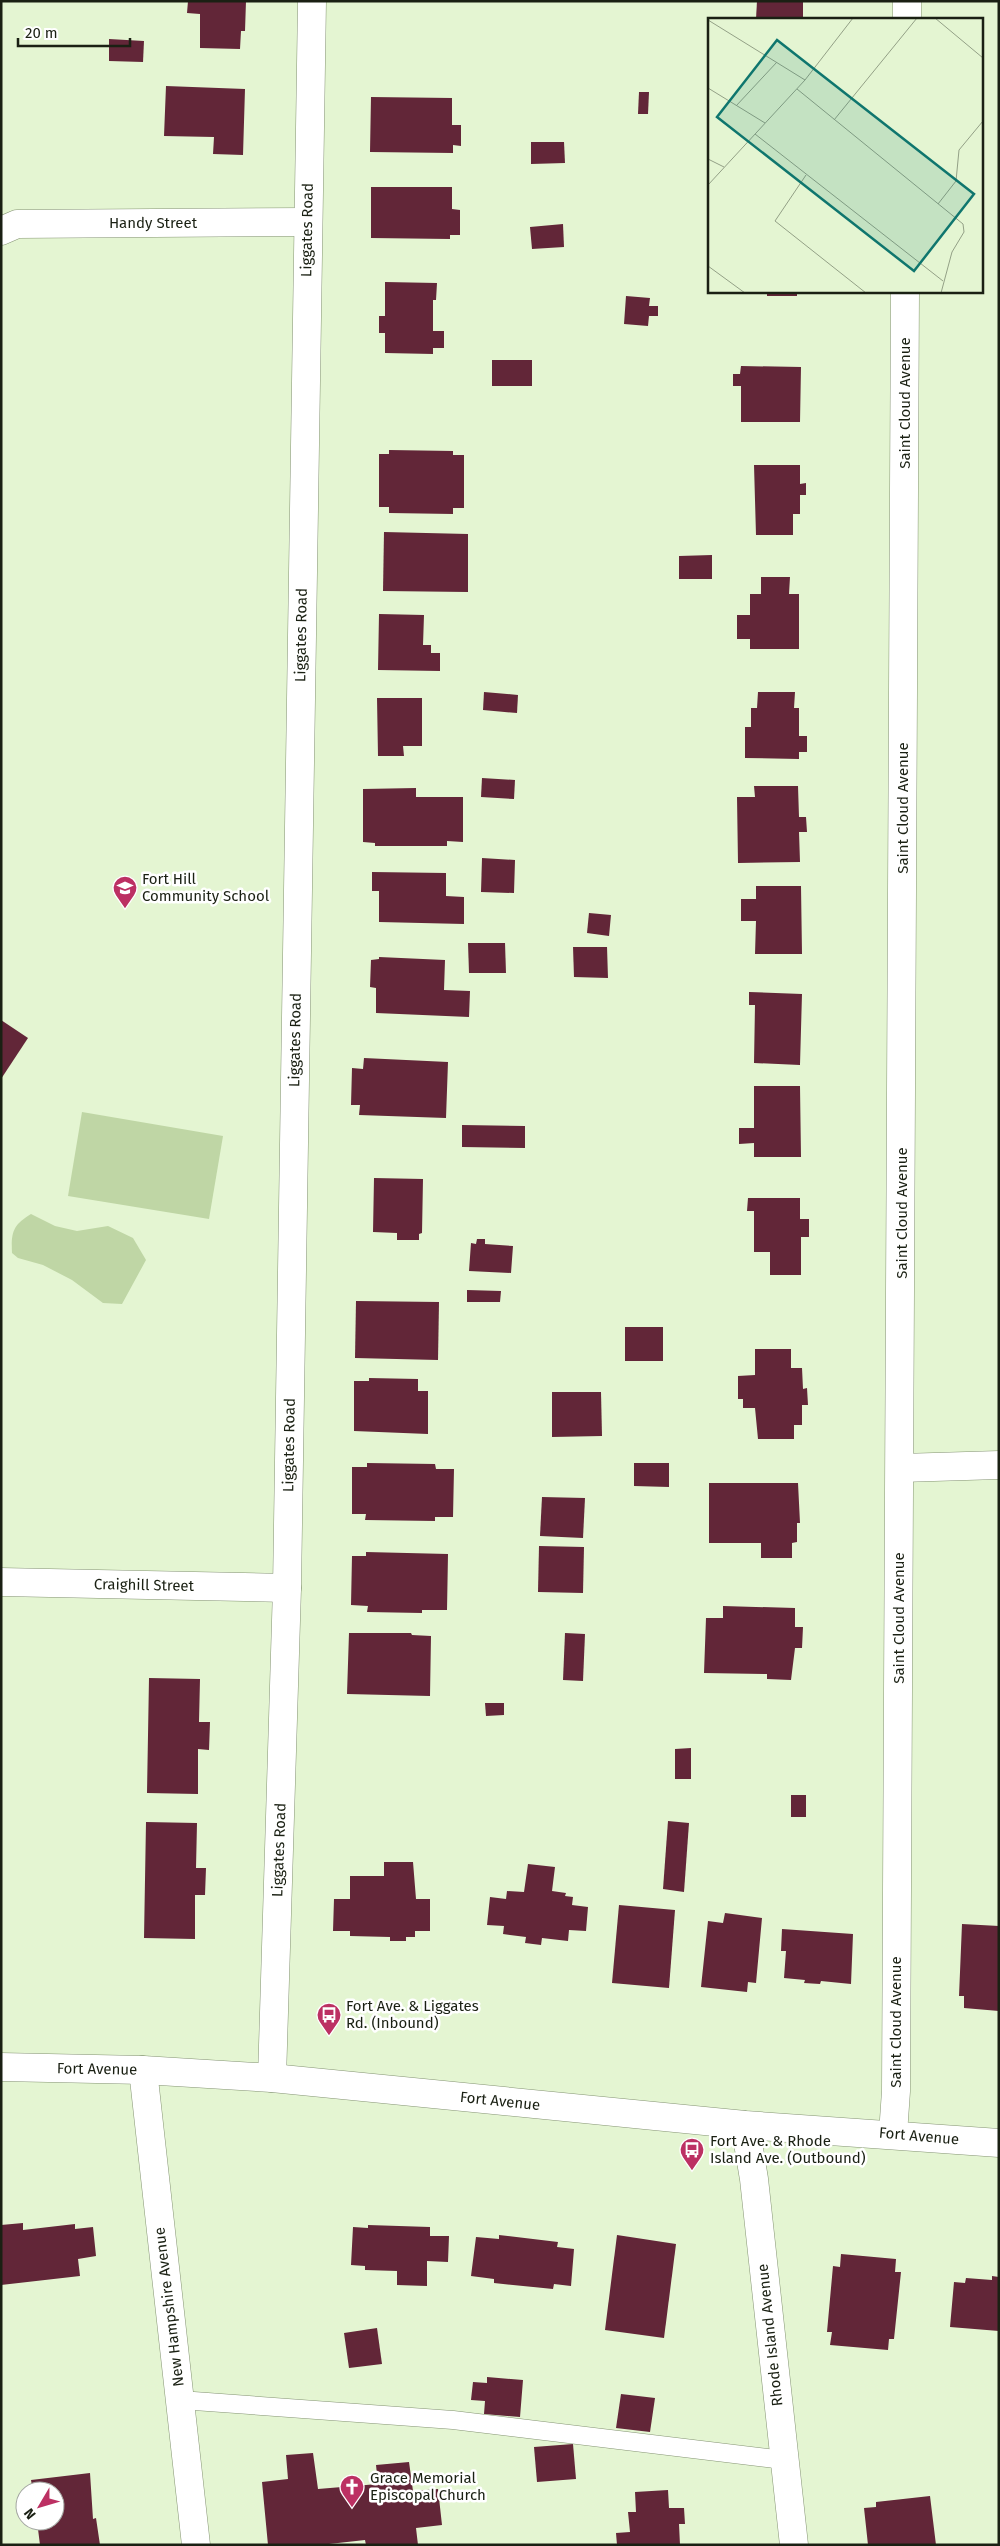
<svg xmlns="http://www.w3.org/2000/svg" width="1000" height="2546" font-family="'Fira Sans',sans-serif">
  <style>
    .green { fill: #bfd6a5 }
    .building { fill: #622638 }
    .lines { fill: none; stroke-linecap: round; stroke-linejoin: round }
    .lane-casing { stroke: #859474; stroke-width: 19 }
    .street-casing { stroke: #859474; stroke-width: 29 }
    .primary-casing { stroke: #859474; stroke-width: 29 }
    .lane { stroke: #fff; stroke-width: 18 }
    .street { stroke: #fff; stroke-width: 28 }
    .primary { stroke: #fff; stroke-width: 28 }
    .labels { text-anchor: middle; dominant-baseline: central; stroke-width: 5; stroke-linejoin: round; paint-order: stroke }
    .street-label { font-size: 15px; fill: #1a2013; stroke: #fff }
    .poi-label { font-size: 15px; fill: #1a2013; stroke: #fff; text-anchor: start }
    .inset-road { fill: none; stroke: #93a086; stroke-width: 1 }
    .view { fill: #0f766e; fill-opacity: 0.15; stroke: #0f766e; stroke-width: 2.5 }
    .inset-edge { fill: none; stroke: #1a2013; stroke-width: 2.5 }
  </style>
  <rect width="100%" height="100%" fill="#e4f5d2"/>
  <g class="green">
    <path d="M82,1112L223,1136L209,1219L68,1196Z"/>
    <path d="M31,1214L55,1226L77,1231L108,1226L133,1238L146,1260L122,1304L103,1303L72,1280L43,1265L18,1258L12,1253C11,1232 13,1225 31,1214Z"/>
  </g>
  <g class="building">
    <path d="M188,1H246L245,31H241L240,49L200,48V14L187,13Z"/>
    <path d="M757,1H803V19H756Z"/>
    <path d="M109,39L144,41L143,62L109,61Z"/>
    <path d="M166,86L245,89L243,155L213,154L214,137L164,136Z"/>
    <path d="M639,92H649L648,114H638Z"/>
    <path d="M371,97L452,98V125H461V146L453,145V153L370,152Z"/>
    <path d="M531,142H564L565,163L531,164Z"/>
    <path d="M371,187H452V209L460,210V235H450V239L371,238Z"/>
    <path d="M563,224L564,247L532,249L530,227Z"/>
    <path d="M385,282L437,283L436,300H433V331H444V348H433V354L385,353V333H379V316H385Z"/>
    <rect x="767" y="291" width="30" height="5"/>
    <path d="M626,296L650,298L649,306H658V316H649L648,326L624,324Z"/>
    <rect x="492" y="360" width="40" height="26"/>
    <path d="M741,366L801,367L800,422H741V386H733V374H740Z"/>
    <path d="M389,450L453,451V455H464V508H453V514L389,513V507H379V454H389Z"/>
    <path d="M754,465H800V484L806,483V495H800V514H793V535H756Z"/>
    <path d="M384,532L468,534V592L383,591Z"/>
    <path d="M712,555V579H679V556Z"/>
    <path d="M761,577H790L789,594H799V649H750V639H737V615H750V594H761Z"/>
    <path d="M379,614L424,615L423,645H431V653H440V671L378,670Z"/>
    <path d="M484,692L518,695L517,713L483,710Z"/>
    <path d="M758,692H795L794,708H799V736H807V752H799V759L745,758V727H751V708H757Z"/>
    <path d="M377,698H422V746H403L404,756H378Z"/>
    <path d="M482,778L515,780L514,799L481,797Z"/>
    <path d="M754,786H798L799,817H806L807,832H799L800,862L738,863L737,797H755Z"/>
    <path d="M416,788V797H463V842L447,841V846H375V843L363,842V789Z"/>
    <path d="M482,858L515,860L514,893L481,892Z"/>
    <path d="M372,872L446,873V896L464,897V924L379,922V891H372Z"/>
    <path d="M756,886H801L802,954H755L756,921H741V899H756Z"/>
    <path d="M589,913L611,915L609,936L587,933Z"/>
    <path d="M468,943H505L506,973H469Z"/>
    <path d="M573,947H607L608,978L574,977Z"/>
    <path d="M379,957L445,960L444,990L470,991L469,1017L376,1013V988L370,987L371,960L379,959Z"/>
    <path d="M749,992L802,994L800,1065L754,1063L755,1005H749Z"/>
    <path d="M1,1020L28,1038L1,1079Z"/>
    <path d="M364,1058L448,1062L446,1118L359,1115L360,1105H351L352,1068L363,1069Z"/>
    <path d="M754,1086H800L801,1157H754V1143L739,1144V1128H754Z"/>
    <path d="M462,1125L525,1126V1148L462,1147Z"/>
    <path d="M374,1178L423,1179L422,1233L419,1234V1240H397V1233L373,1232Z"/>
    <path d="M748,1198H800V1219H809V1237H801V1275H770V1252H754V1211H747Z"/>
    <path d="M477,1239H485V1244L513,1246L511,1273L469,1271L471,1243L476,1244Z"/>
    <path d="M467,1290L501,1291L500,1302H467Z"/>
    <path d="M356,1301L439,1302L438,1360L355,1358Z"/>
    <rect x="625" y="1327" width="38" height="34"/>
    <path d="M755,1349H791V1368H802L803,1389L807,1388L808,1405H802V1425H794V1439H758L755,1408H743V1399H738V1376L755,1375Z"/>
    <path d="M369,1378L418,1379V1391H428V1434L354,1431V1381H369Z"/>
    <path d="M552,1392H601L602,1436L552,1437Z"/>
    <path d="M367,1463L435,1464L436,1469H454L453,1517H435V1521L365,1520L366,1514H352V1467H367Z"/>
    <path d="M634,1463H669V1487L634,1486Z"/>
    <path d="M709,1483H798L800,1523H797V1542L792,1543V1558H761V1543H709Z"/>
    <path d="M542,1497L585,1498L583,1538L540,1536Z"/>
    <path d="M539,1546L584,1547L583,1593L538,1592Z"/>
    <path d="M366,1552L448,1554L447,1610H422V1613L367,1612L368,1606L351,1605L352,1556H366Z"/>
    <path d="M723,1606L795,1608V1627H803L802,1648H795L791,1680L767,1679V1674L704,1673L706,1618H723Z"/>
    <path d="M349,1633H411L412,1635L431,1636L430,1696L347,1694Z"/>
    <path d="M565,1633L585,1634L583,1681L563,1680Z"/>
    <path d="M149,1678L200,1679L199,1722H210L209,1750L198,1749V1794L147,1793Z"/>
    <path d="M485,1703H504V1715L486,1716Z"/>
    <path d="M691,1748V1779H675V1749Z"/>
    <rect x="791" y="1795" width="15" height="22"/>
    <path d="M668,1821L689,1823L684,1892L663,1889Z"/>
    <path d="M146,1822L197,1823L196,1868H206L205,1895H195V1939L144,1938Z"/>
    <path d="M384,1862H413L416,1899H430V1931H415V1937H406V1941H390V1937L350,1936V1931H333L334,1899H350V1876H384Z"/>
    <path d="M528,1864L555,1867L552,1891L566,1893L565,1896L573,1897L572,1905L588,1907L586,1931L569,1930L568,1941L542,1938L541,1945L525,1943L526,1937L503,1934L504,1926L487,1925L490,1897L506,1899L507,1891L524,1892Z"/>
    <path d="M619,1905L675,1910L669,1988L612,1983Z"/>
    <path d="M725,1913L762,1918L756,1983L748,1982L747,1992L701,1987L708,1921L723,1923Z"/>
    <path d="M962,1924L999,1926V2011L964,2008V1996H959Z"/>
    <path d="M782,1929L853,1934L851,1984L821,1981L820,1984L804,1983L805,1980L784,1978L786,1951H781Z"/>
    <path d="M23,2223V2230L75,2224V2229L93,2227L96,2256L78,2259L80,2276L1,2285V2225Z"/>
    <path d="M368,2225L430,2227V2236H449L448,2262L427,2261V2286L397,2285V2271L365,2270V2266L351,2265L353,2227L368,2228Z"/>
    <path d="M499,2235L558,2242L557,2247L574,2249L571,2286L554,2284L553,2289L494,2283V2279L471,2276L476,2237L499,2239Z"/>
    <path d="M617,2235L676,2244L664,2338L605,2330Z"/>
    <path d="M841,2254L896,2259L895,2272H901L894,2339H889L888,2350L830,2345L832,2332H827L833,2266L840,2267Z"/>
    <path d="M992,2276L999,2277V2331L950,2327L954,2282L965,2283L966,2278L992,2280Z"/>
    <path d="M377,2328L382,2364L349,2368L344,2333Z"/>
    <path d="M487,2377L523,2380L520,2417L484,2414L485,2401L471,2400L473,2382L487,2383Z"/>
    <path d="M621,2394L655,2398L650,2432L616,2428Z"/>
    <path d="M573,2444L576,2479L537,2482L534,2447Z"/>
    <path d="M313,2453L318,2489L378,2484L376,2465L409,2462L413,2491L438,2489L442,2525L416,2528L418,2545H366L365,2540L320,2545H268L262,2482L288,2479L286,2455Z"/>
    <path d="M90,2473L93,2519L96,2518L100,2545H40L37,2521H55V2491H33L31,2480Z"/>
    <path d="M668,2490L669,2508H684L685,2524H679L680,2545H617L616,2533L630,2532L628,2512H636L635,2492Z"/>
    <path d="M930,2496L936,2545H868L864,2508L876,2507V2502Z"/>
  </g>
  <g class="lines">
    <defs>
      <path id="lane" d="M180,2400L453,2420L784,2460"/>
      <g id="street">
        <path d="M907,19V1"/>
        <path d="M1,231L17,224L307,222"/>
        <path d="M901,1468L999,1465"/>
        <path d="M1,1582L287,1588"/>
        <path d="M143,2070L196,2545"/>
        <path d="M272,2078L287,1588L312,1"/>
        <path d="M745,2125L754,2179L794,2545"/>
        <path d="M893,2134L896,2091L905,291"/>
      </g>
      <path id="primary" d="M1,2067L143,2070L272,2078L745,2125L999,2143"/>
    </defs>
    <use href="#lane" class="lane-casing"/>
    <use href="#street" class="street-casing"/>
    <use href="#primary" class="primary-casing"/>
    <use href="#lane" class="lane"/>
    <use href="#street" class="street"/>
    <use href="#primary" class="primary"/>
  </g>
  <defs>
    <symbol id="school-pin" viewBox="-11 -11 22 30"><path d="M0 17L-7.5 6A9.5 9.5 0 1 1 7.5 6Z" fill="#bc3063" stroke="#fff"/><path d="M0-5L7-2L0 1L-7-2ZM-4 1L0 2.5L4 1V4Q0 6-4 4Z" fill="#fff"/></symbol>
    <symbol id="bus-pin" viewBox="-11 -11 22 30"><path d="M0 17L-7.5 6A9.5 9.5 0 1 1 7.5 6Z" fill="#bc3063" stroke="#fff"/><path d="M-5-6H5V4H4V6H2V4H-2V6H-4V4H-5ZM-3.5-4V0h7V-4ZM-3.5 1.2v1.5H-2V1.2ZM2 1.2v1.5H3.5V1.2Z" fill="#fff"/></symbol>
    <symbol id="church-pin" viewBox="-11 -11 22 30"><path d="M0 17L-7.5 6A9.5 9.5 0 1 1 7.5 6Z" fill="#bc3063" stroke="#fff"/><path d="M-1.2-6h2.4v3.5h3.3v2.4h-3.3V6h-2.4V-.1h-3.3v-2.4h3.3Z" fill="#fff"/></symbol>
  </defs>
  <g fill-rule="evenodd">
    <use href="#school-pin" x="111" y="874" width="28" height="38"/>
    <use href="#bus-pin" x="315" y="2001" width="28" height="38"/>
    <use href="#bus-pin" x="678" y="2136" width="28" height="38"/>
    <use href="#church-pin" x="338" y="2473" width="28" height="38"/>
  </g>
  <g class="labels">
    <g class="street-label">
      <text x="153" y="223">Handy Street</text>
      <text transform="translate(307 230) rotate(-89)">Liggates Road</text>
      <text transform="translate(905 403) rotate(-90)">Saint Cloud Avenue</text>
      <text transform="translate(301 635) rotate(-89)">Liggates Road</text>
      <text transform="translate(903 808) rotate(-90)">Saint Cloud Avenue</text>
      <text transform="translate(295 1040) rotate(-89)">Liggates Road</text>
      <text transform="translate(902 1213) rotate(-90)">Saint Cloud Avenue</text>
      <text transform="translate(289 1445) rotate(-89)">Liggates Road</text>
      <text transform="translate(144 1585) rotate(1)">Craighill Street</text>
      <text transform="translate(899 1618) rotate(-90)">Saint Cloud Avenue</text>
      <text transform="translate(279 1850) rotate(-88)">Liggates Road</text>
      <text transform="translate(896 2022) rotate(-90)">Saint Cloud Avenue</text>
      <text transform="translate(97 2069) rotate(1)">Fort Avenue</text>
      <text transform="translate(500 2101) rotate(6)">Fort Avenue</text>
      <text transform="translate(919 2136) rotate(5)">Fort Avenue</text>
      <text transform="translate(169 2307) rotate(-97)">New Hampshire Avenue</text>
      <text transform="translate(770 2335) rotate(-96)">Rhode Island Avenue</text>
    </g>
    <g class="poi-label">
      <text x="142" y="879">Fort Hill<tspan x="142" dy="17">Community School</tspan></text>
      <text x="346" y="2006">Fort Ave. &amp; Liggates<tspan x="346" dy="17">Rd. (Inbound)</tspan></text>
      <text x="710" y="2141">Fort Ave. &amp; Rhode<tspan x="710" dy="17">Island Ave. (Outbound)</tspan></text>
      <text x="370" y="2478">Grace Memorial<tspan x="370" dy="17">Episcopal Church</tspan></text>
    </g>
  </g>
  <g transform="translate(708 18)">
    <rect width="275" height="275" fill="#e4f5d2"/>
    <path class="inset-road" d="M227,0L275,40M0,2L97,62M0,70L57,105M89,71L255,206L256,214L244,234L233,275M28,88L69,44M126,102L209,0M47,116L235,263M0,141L16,149M98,157L67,203L158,275M0,167L97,62L145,0M230,186L248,163L251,132L275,103M0,248L37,275"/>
    <path class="view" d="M69,22L266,176L206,253L9,99Z"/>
    <rect width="275" height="275" class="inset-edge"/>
  </g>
  <rect width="1000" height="2546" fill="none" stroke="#1a2013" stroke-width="5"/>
  <g transform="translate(40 2506) rotate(232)"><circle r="24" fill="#ffffff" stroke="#a3a6a1"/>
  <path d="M0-4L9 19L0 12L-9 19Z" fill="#bc3063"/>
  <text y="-8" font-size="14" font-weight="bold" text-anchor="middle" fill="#1a2013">N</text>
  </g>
  <path d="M18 38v8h112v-8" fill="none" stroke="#1a2013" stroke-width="2.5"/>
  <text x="25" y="38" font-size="15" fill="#1a2013" stroke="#ffffff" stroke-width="4" paint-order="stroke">20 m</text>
</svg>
